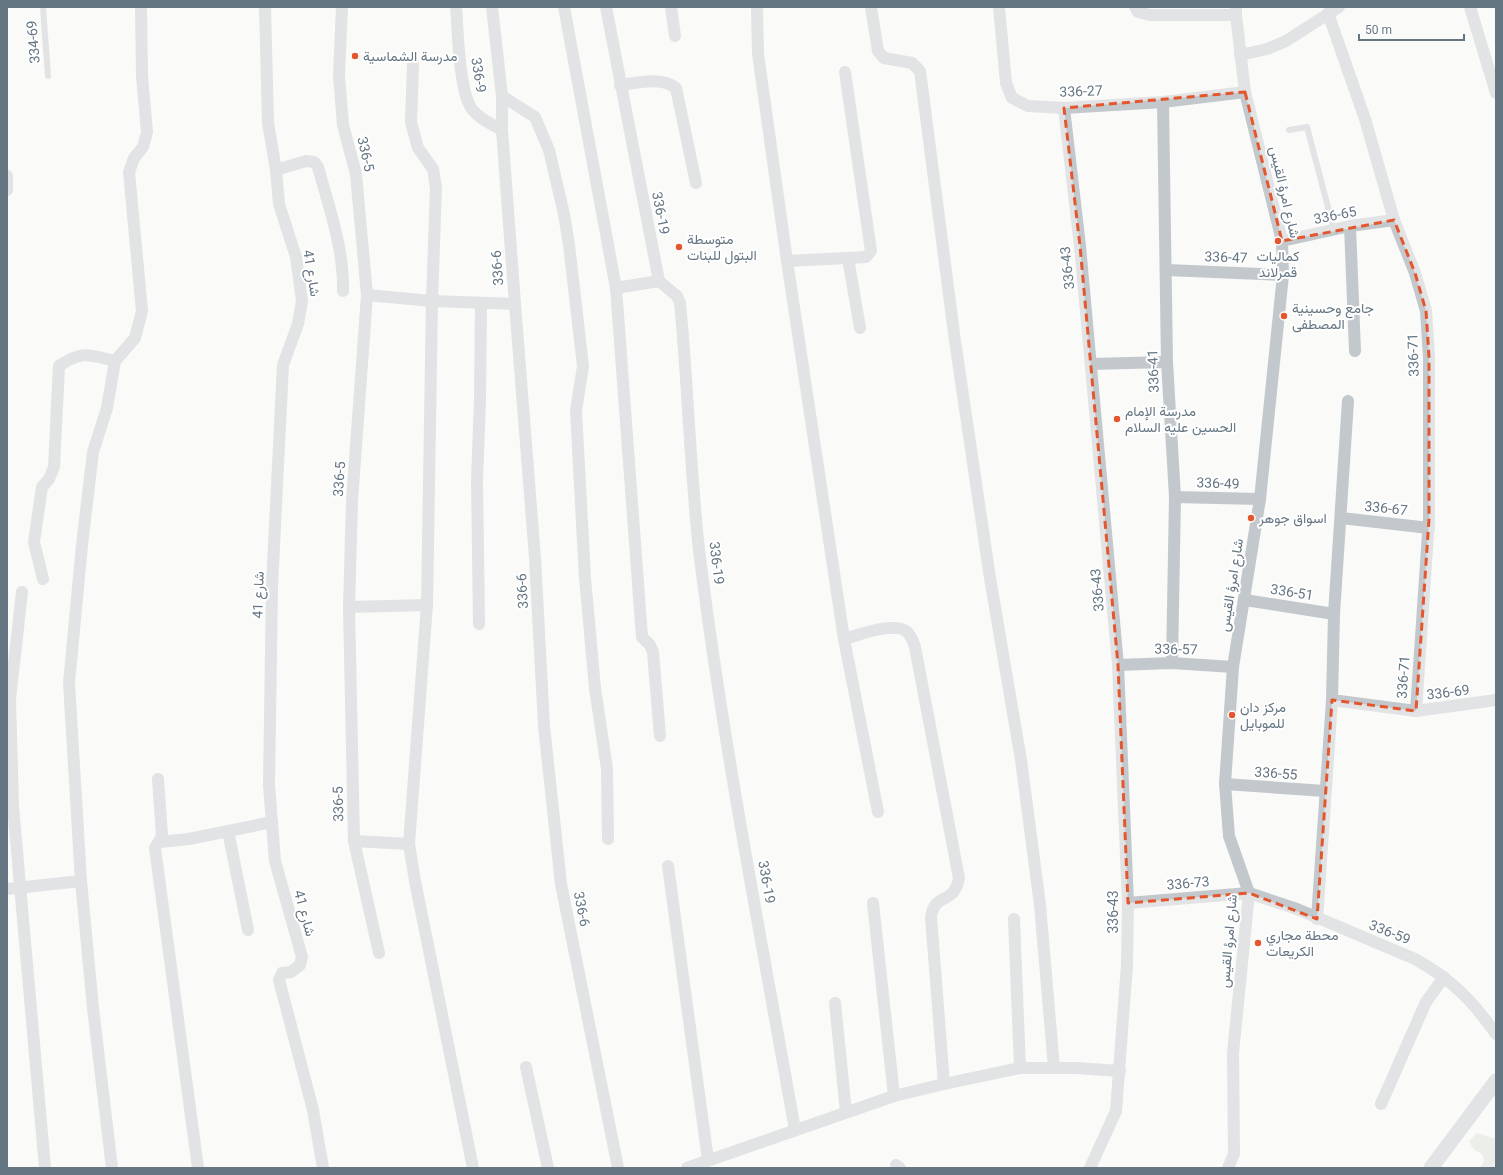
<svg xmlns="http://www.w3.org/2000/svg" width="1503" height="1175" font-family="Roboto,Vazirmatn,sans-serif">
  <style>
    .green { fill: #dadfd7 }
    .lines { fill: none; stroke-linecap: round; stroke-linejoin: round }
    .service { stroke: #c3c8cc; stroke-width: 6 }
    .minor { stroke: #c3c8cc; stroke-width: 12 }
    .tertiary { stroke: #c3c8cc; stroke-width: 15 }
    .marked { fill: none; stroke: #e4572e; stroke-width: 3; stroke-dasharray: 8 5; stroke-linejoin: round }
    .poi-dot { fill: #e4572e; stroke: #fff; stroke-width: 1.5 }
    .labels { text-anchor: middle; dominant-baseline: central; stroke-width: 4; stroke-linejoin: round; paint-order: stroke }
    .street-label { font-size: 14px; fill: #657683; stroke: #fff }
    .poi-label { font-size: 14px; fill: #657683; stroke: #fff; text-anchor: start }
  </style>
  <rect width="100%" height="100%" fill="#fafaf8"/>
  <path class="green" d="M1477,1133L1496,1139V1168H1480L1484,1161L1482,1154L1474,1150L1469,1141Z"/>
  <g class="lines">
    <g class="service">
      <path d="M43,7L48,76"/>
      <path d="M1289,130L1307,127L1334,230"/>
    </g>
    <g class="minor">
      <path d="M265,7L268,123L276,170L279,204L296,257L302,301L298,324L283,365L272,586L269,785L275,861L302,957L300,965L291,972L282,973L279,980L313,1110L323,1168"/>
      <path d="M342,7L339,75L343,125L356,174L367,295L352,501L349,607L354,841L379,953"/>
      <path d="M456,7C458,32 459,83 469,104C474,116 491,124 502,130"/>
      <path d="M492,7L502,96V130L515,304L535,558L544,726L561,884L618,1168"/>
      <path d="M564,7L616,288L642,637L650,645L653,652L660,736"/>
      <path d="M606,7L659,281L677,296L680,303C688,385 690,468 699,550C723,745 761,937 795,1130"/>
      <path d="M671,7L675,36"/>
      <path d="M757,7L758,54L787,261L844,639L878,812"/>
      <path d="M871,7L878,51L884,58L912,63L920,71L955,341L990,578L1021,760L1040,905L1054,1068"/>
      <path d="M999,7L1006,83L1012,98L1028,106L1064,108L1163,102L1245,92"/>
      <path d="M1135,7L1138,12L1150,15H1236"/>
      <path d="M1470,7L1496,93"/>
      <path d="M1328,13L1365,119L1394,220L1415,273L1426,311L1429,357V519L1416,711"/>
      <path d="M1240,55L1267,49L1286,41L1339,7"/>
      <path d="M413,64L411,122L418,148L433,169L436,188L432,301L427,605L409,844L415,881L473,1168"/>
      <path d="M620,85C638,83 661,76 676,88L696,183"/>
      <path d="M502,96L535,117L549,150L564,214L569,245L583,366L576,411L585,578L595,688L607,769L608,839"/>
      <path d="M1163,102L1167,362L1175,497L1172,663"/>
      <path d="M1064,108L1080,246L1118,665L1128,903L1127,965L1116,1111L1090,1168"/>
      <path d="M276,170L306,161L314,162L318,167C329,207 344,249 343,291"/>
      <path d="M7,176V190"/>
      <path d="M1350,226L1355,351"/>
      <path d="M1282,241L1350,226L1394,220"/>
      <path d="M848,258L860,328"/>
      <path d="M787,261L866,257L871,251L845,72"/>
      <path d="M1167,270L1283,275"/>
      <path d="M616,288L659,281"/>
      <path d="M367,295L432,301L515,304"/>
      <path d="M1091,364L1167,362"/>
      <path d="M1175,497L1260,499"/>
      <path d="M1341,518L1429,528"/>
      <path d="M43,579L34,542L42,487L49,479L54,467L59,366C82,350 89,355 115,361"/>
      <path d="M22,592L10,699L13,806L45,1168"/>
      <path d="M1245,600L1334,614"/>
      <path d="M349,607L427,605"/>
      <path d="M479,624L477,480L480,400L481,303"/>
      <path d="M844,639C859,635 892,622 906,631C911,635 913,641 915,647L959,878C954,906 935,891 931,917L944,1084"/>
      <path d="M1118,665L1172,663L1233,667"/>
      <path d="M1332,700L1416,711L1496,700"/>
      <path d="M158,779L162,836L155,848L198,1168"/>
      <path d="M1225,784L1325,791"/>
      <path d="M228,831L248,930"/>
      <path d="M354,841L409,844"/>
      <path d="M159,842L189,839L272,822"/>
      <path d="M668,866L708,1160"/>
      <path d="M7,889L81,881"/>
      <path d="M873,903L894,1096"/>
      <path d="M1128,903L1249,893L1297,909L1415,959C1451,979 1472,1000 1496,1034"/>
      <path d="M1014,919L1020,1068"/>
      <path d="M1317,919L1332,700L1334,614L1348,401"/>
      <path d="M835,1003L846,1112"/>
      <path d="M526,1067L548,1168"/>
      <path d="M1381,1104L1426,1002L1444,977"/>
      <path d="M896,1165L900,1168"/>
      <path d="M112,1168L93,1008L81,881L69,683L82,545L93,452L107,408L115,361L135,338L142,311L129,172L134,158L143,147L147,132L142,76L141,7"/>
      <path d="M687,1168L894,1096L944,1084L1020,1068H1076L1120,1071"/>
      <path d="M1228,1168L1234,1154L1233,1053L1249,893L1229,836L1225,784L1233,667L1260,499L1283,275L1282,241L1245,92L1236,15V7"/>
    </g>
    <path class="tertiary" d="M1431,1168L1496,1081"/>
  </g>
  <path d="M0 0H1503V1175H0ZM1245,92L1282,241L1394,220L1415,273L1426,311L1429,357V519L1416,711L1332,700L1317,919L1249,893L1128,903L1118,665L1080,246L1064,108Z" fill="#fafaf8" fill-opacity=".55" fill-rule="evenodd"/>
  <path class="marked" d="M1245,92L1282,241L1394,220L1415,273L1426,311L1429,357V519L1416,711L1332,700L1317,919L1249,893L1128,903L1118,665L1080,246L1064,108Z"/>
  <g class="poi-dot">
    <circle cx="355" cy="56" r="4"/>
    <circle cx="1278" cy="241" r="4"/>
    <circle cx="679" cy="247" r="4"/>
    <circle cx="1284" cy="316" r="4"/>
    <circle cx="1117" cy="419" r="4"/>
    <circle cx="1251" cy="518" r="4"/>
    <circle cx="1232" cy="715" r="4"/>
    <circle cx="1258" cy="943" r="4"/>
  </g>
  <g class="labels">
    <g class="street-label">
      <text transform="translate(33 42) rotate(-95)">334-69</text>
      <text transform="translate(479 75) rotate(81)">336-9</text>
      <text transform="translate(1081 91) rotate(-2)">336-27</text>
      <text transform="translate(366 154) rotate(77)">336-5</text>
      <text transform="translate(1285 192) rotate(77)">شارع امرؤ القيس</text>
      <text transform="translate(661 213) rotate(79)">336-19</text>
      <text transform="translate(1335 215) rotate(-11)">336-65</text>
      <text transform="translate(1226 257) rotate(2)">336-47</text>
      <text transform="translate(497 268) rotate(-94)">336-6</text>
      <text transform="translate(1067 268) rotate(-96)">336-43</text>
      <text transform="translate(312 273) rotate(81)">شارع 41</text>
      <text transform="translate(1413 355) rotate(-92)">336-71</text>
      <text transform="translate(1153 371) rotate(-92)">336-41</text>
      <text transform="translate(339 479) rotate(-86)">336-5</text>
      <text transform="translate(1218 483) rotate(2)">336-49</text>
      <text transform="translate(1386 508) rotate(6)">336-67</text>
      <text transform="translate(717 563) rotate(83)">336-19</text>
      <text transform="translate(1231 585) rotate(-81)">شارع امرؤ القيس</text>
      <text transform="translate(1097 590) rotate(-95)">336-43</text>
      <text transform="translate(522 591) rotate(-93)">336-6</text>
      <text transform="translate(1292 592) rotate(9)">336-51</text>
      <text transform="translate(258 595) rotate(-88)">شارع 41</text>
      <text transform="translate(1176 649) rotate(1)">336-57</text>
      <text transform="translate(1403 677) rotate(-86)">336-71</text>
      <text transform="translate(1448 692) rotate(-7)">336-69</text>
      <text transform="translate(1276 773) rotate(4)">336-55</text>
      <text transform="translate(338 804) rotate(-91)">336-5</text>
      <text transform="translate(767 882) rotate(80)">336-19</text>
      <text transform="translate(1188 883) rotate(-5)">336-73</text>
      <text transform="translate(582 909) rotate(79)">336-6</text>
      <text transform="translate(1113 912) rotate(-90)">336-43</text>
      <text transform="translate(305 913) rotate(75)">شارع 41</text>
      <text transform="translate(1390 932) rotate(22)">336-59</text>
      <text transform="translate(1228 941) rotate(-85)">شارع امرؤ القيس</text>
    </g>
    <g class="poi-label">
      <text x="363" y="56">مدرسة الشماسية</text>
      <text x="687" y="239">متوسطة<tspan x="687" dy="16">البتول للبنات</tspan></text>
      <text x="1278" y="256" text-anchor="middle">كماليات<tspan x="1278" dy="16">قمرلاند</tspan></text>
      <text x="1292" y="308">جامع وحسينية<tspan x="1292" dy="16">المصطفى</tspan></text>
      <text x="1125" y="411">مدرسة الإمام<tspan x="1125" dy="16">الحسين عليه السلام</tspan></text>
      <text x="1259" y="518">اسواق جوهر</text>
      <text x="1240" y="707">مركز دان<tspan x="1240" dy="16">للموبايل</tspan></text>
      <text x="1266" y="935">محطة مجاري<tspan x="1266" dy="16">الكريعات</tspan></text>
    </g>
  </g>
  <rect width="1503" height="1175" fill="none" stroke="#657683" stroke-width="16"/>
  <path d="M1359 34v6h105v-6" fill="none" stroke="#657683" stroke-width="2"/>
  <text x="1365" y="34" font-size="12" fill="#657683" stroke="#ffffff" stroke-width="3" paint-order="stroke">50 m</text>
</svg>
